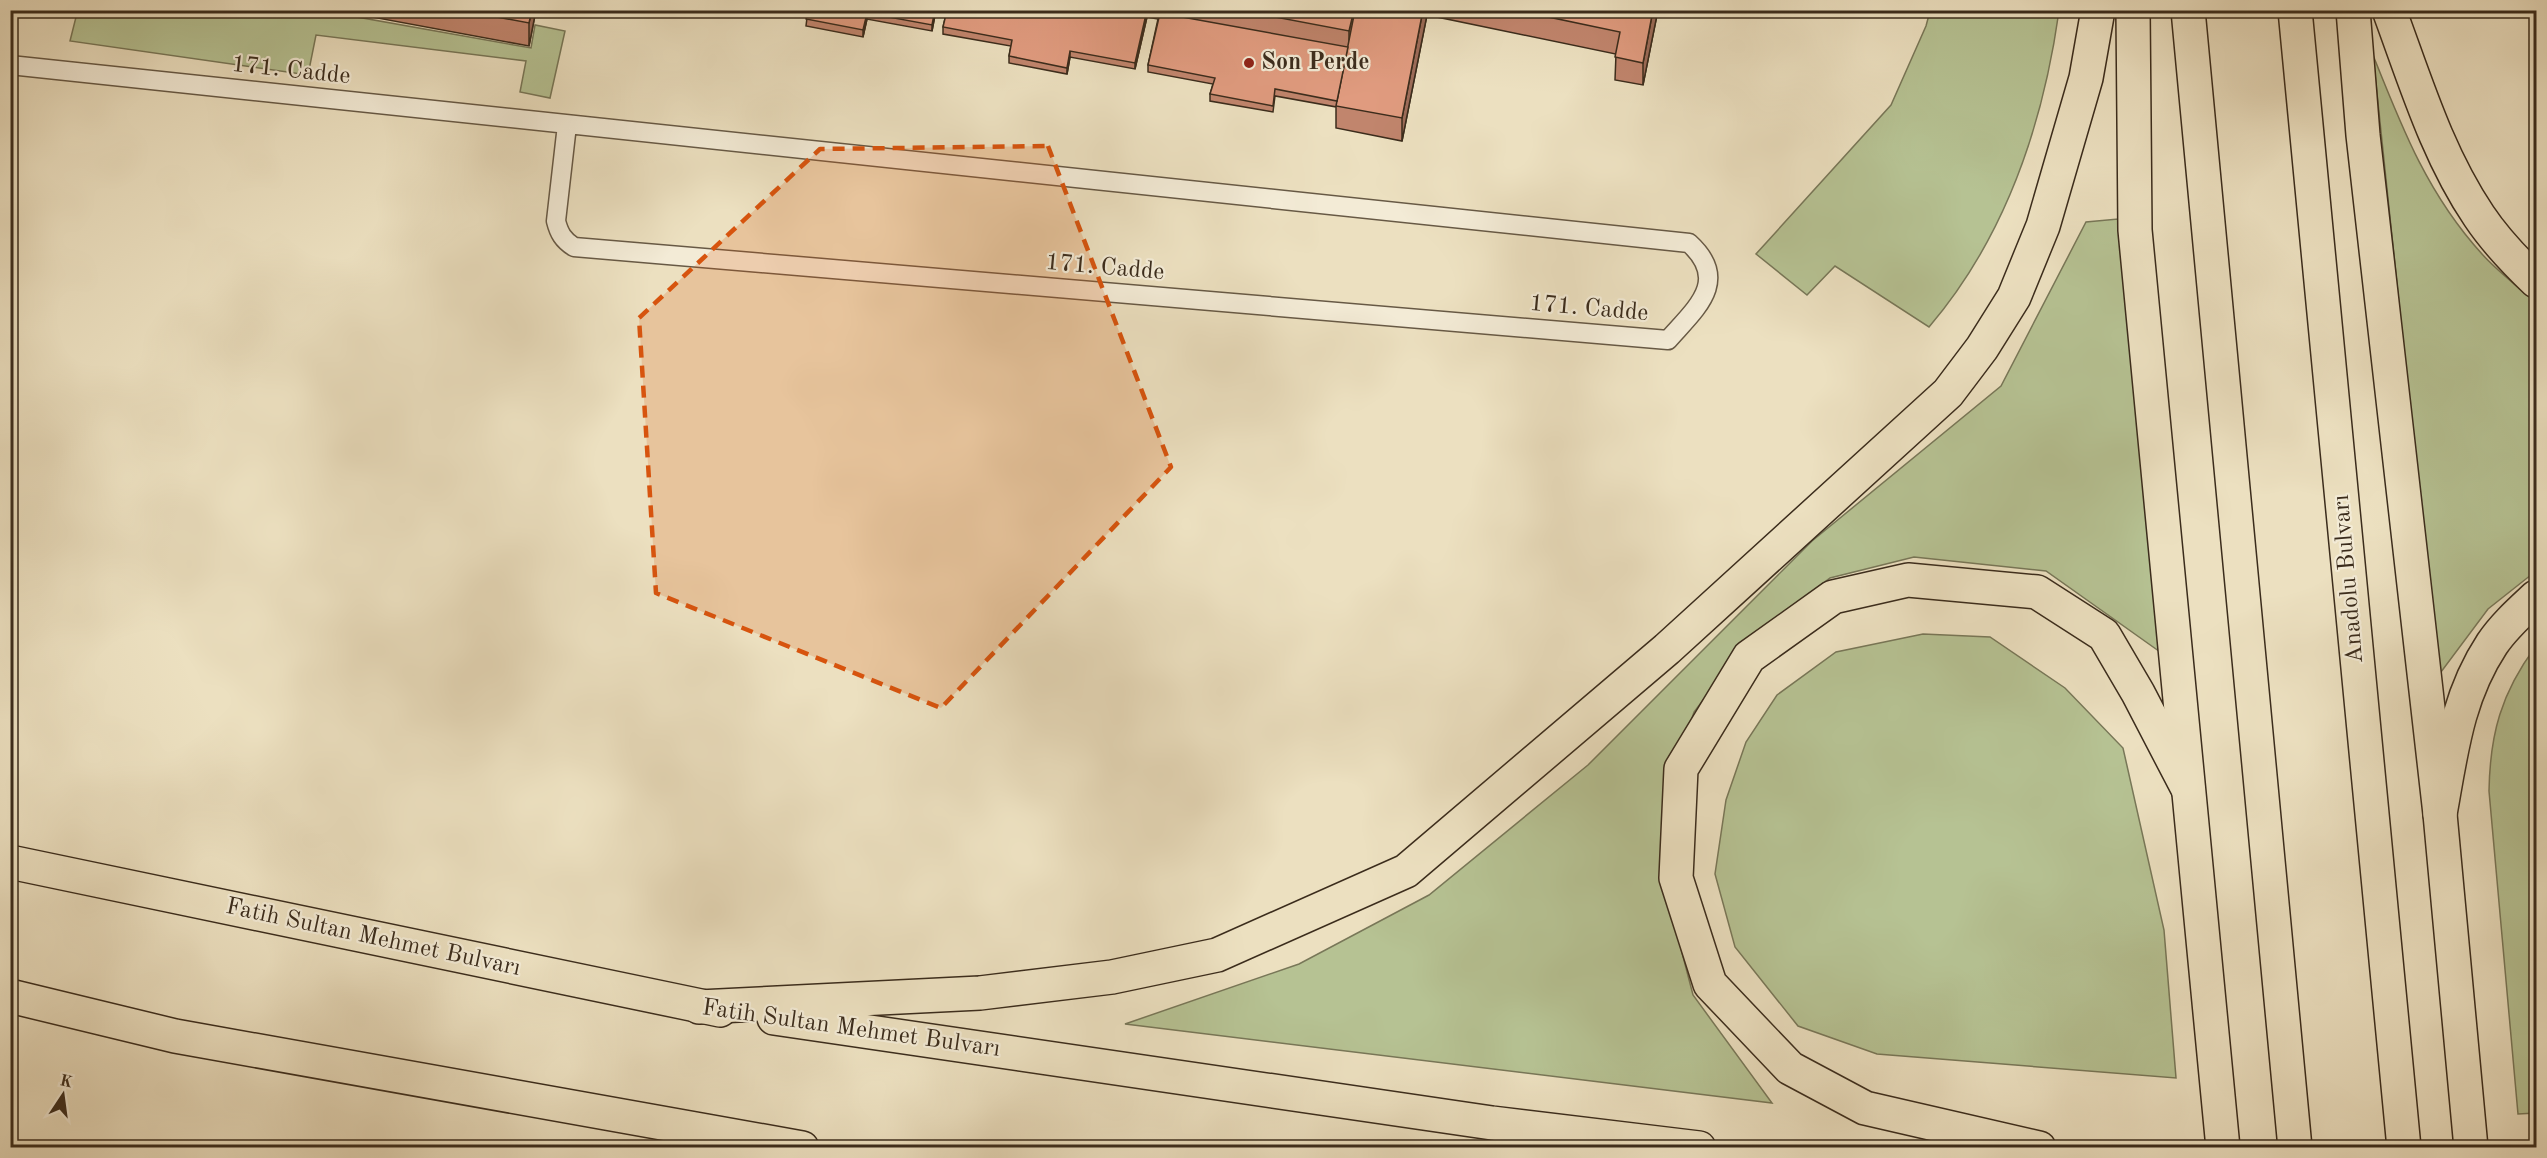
<svg xmlns="http://www.w3.org/2000/svg" width="2547" height="1158" font-family="'Old Standard TT',serif">
  <style>
    .green { fill: #b6c293; stroke: #787758; stroke-width: 1.5 }
    .lines { fill: none; stroke-linecap: round; stroke-linejoin: round }
    .lane-casing { stroke: #675945; stroke-width: 21 }
    .primary-casing { stroke: #3b2c1c; stroke-width: 36 }
    .highway-casing { stroke: #3b2c1c; stroke-width: 36 }
    .lane { stroke: #f3ebd6; stroke-width: 18 }
    .primary { stroke: #ece0c0; stroke-width: 33 }
    .highway { stroke: #ece0c0; stroke-width: 33 }
    .wall { fill: #c1856d; stroke: #3b2c1c; stroke-width: 1.5 }
    .shaded-wall { fill: #9d6c59; stroke: #3b2c1c; stroke-width: 1.5 }
    .building { fill: #e09b7f; stroke: #3b2c1c; stroke-width: 1.5 }
    .marked { fill: #d7540e; fill-opacity: 0.2; stroke: #d7540e; stroke-width: 4.5; stroke-dasharray: 12 8; stroke-linejoin: round }
    .poi-dot { fill: #8f2418; stroke: #f3ebd6; stroke-width: 2 }
    .labels { text-anchor: middle; dominant-baseline: central; stroke-width: 4.5; stroke-linejoin: round; paint-order: stroke }
    .poi-label { font-size: 24px; font-weight: bold; fill: #3b2c1c; stroke: #f3ebd6; text-anchor: start }
    .street-label { font-size: 24px; fill: #3b2c1c; stroke: #f3ebd6 }
  </style>
  <rect width="100%" height="100%" fill="#ece0c0"/>
  <filter id="stains"><feTurbulence type="fractalNoise" baseFrequency=".00333" numOctaves="4"/><feColorMatrix values="0 0 0 0 .2 0 0 0 0 .09 0 0 0 0 .02 0 0 0 .5 -.17"/></filter>
  <radialGradient id="worn" r=".72"><stop offset=".6" stop-color="#630" stop-opacity="0"/><stop offset="1" stop-color="#630" stop-opacity=".3"/></radialGradient>
  <g class="green">
    <path d="M81,10L346,11V15L531,48L535,25L565,31L550,98L520,92L526,61L316,35L308,75L70,41L76,17Z"/>
    <path d="M1930,11H2059C2043,125 2005,238 1929,327L1835,266L1807,295L1756,254L1891,105L1926,26Z"/>
    <path d="M2373,55C2402,128 2428,195 2482,254C2498,272 2519,287 2536,303V571L2488,609L2438,676Z"/>
    <path d="M2118,219L2163,654L2046,571L1914,557L1830,578L1748,641L1694,712L1668,789L1660,868L1693,995L1772,1103L1125,1024L1299,964L1429,895L1588,765L1812,541L2001,386L2086,222Z"/>
    <path d="M1923,634L1990,637L2065,688L2123,748L2164,930L2176,1078L1877,1054L1798,1026L1735,947L1715,874L1726,800L1746,742L1777,695L1836,652Z"/>
    <path d="M2536,646V1113L2518,1114L2489,791C2490,734 2501,693 2536,646Z"/>
  </g>
  <g class="lines">
    <defs>
      <path id="lane" d="M10,65L1689,243C1731,281 1695,309 1668,340L574,247C563,240 559,233 556,221L567,125"/>
      <g id="primary">
        <path d="M2133,10L2135,230L2223,1148"/>
        <path d="M2188,10L2295,1148"/>
        <path d="M2295,10L2404,1148"/>
        <path d="M2353,10L2363,135L2440,814L2471,1148"/>
      </g>
      <g id="highway">
        <path d="M2389,10C2415,80 2437,154 2479,216C2495,240 2515,261 2536,281"/>
        <path d="M2440,814C2451,753 2457,697 2492,644C2504,626 2521,611 2536,597"/>
        <path d="M10,862L720,1010"/>
        <path d="M10,996L175,1036L802,1148"/>
        <path d="M699,1007L980,993L1112,977L1217,955L1406,871L1667,649L1948,393L1982,348L2014,297L2043,226L2086,78L2098,10"/>
        <path d="M774,1018L1492,1123L1699,1148"/>
        <path d="M2039,1148L1865,1108L1790,1068L1710,984L1676,878L1681,769L1749,657L1833,597L1908,580L2037,592L2104,635L2138,693L2188,789"/>
      </g>
    </defs>
    <use href="#lane" class="lane-casing"/>
    <use href="#primary" class="primary-casing"/>
    <use href="#highway" class="highway-casing"/>
    <use href="#lane" class="lane"/>
    <use href="#primary" class="primary"/>
    <use href="#highway" class="highway"/>
  </g>
  <g class="wall">
    <path d="M345,10H536L529,46L345,12Z"/>
    <path d="M808,10H936L932,31L867,19L863,37L806,26Z"/>
    <path d="M947,10H1658L1643,85L1615,80L1616,54L1427,15L1402,141L1336,128V107L1275,96L1273,112L1210,101V94L1213,84L1148,72V65L1158,19L1147,17L1135,69L1070,57L1067,74L1009,63V56L1011,46L943,34V27Z"/>
  </g>
  <g class="shaded-wall">
    <path d="M532,10H536L529,46V23Z"/>
    <path d="M935,10H936L932,31V25Z"/>
    <path d="M1147,10V17L1135,69V63Z"/>
    <path d="M1354,10H1360L1349,54V31Z"/>
    <path d="M1423,10H1427V15L1402,141V118Z"/>
    <path d="M1653,10H1658L1643,85V63Z"/>
    <path d="M867,13V19L863,37V30Z"/>
    <path d="M1070,51V57L1067,74V68Z"/>
  </g>
  <g class="building">
    <path d="M460,10H532L529,23Z"/>
    <path d="M808,10H935L932,25L867,13L863,30L806,19Z"/>
    <path d="M947,10H1147L1135,63L1070,51L1067,68L1009,56L1012,40L943,27Z"/>
    <path d="M1238,10H1354L1349,31Z"/>
    <path d="M1355,10H1423L1402,118L1336,106Z"/>
    <path d="M1515,10H1653L1643,63L1615,57L1620,32Z"/>
    <path d="M1160,13L1348,47L1337,101L1275,89L1273,106L1210,94L1215,78L1148,65Z"/>
  </g>
  <path class="marked" d="M1048,146L1171,467L941,708L656,593L639,318L820,149Z"/>
  <circle class="poi-dot" cx="1249" cy="63" r="6"/>
  <g class="labels">
    <g class="poi-label">
      <text x="1261" y="63">Son Perde</text>
    </g>
    <g class="street-label">
      <text transform="translate(291 71) rotate(6)">171. Cadde</text>
      <text transform="translate(1105 268) rotate(5)">171. Cadde</text>
      <text transform="translate(1589 309) rotate(5)">171. Cadde</text>
      <text transform="translate(2349 579) rotate(-95)">Anadolu Bulvarı</text>
      <text transform="translate(373 938) rotate(12)">Fatih Sultan Mehmet Bulvarı</text>
      <text transform="translate(851 1029) rotate(8)">Fatih Sultan Mehmet Bulvarı</text>
    </g>
  </g>
  <rect width="2547" height="1158" fill="none" stroke="#ece0c0" stroke-width="36"/>
  <rect x="12" y="12" width="2523" height="1134" fill="none" stroke="#3b2c1c" stroke-width="3"/>
  <rect x="18" y="18" width="2511" height="1122" fill="none" stroke="#3b2c1c" stroke-width="1.5"/>
  <g transform="translate(63 1095) rotate(13)" stroke="#f3ebd6" stroke-width="4.5" paint-order="stroke">
  <path d="M0-4.5L10 22L0 15L-10 22Z" fill="#3b2c1c"/>
  <text y="-9" font-size="16" font-weight="bold" text-anchor="middle" fill="#3b2c1c">K</text>
  </g>
  <rect width="100%" height="100%" filter="url(#stains)"/>
  <rect width="100%" height="100%" fill="url(#worn)"/>
</svg>
